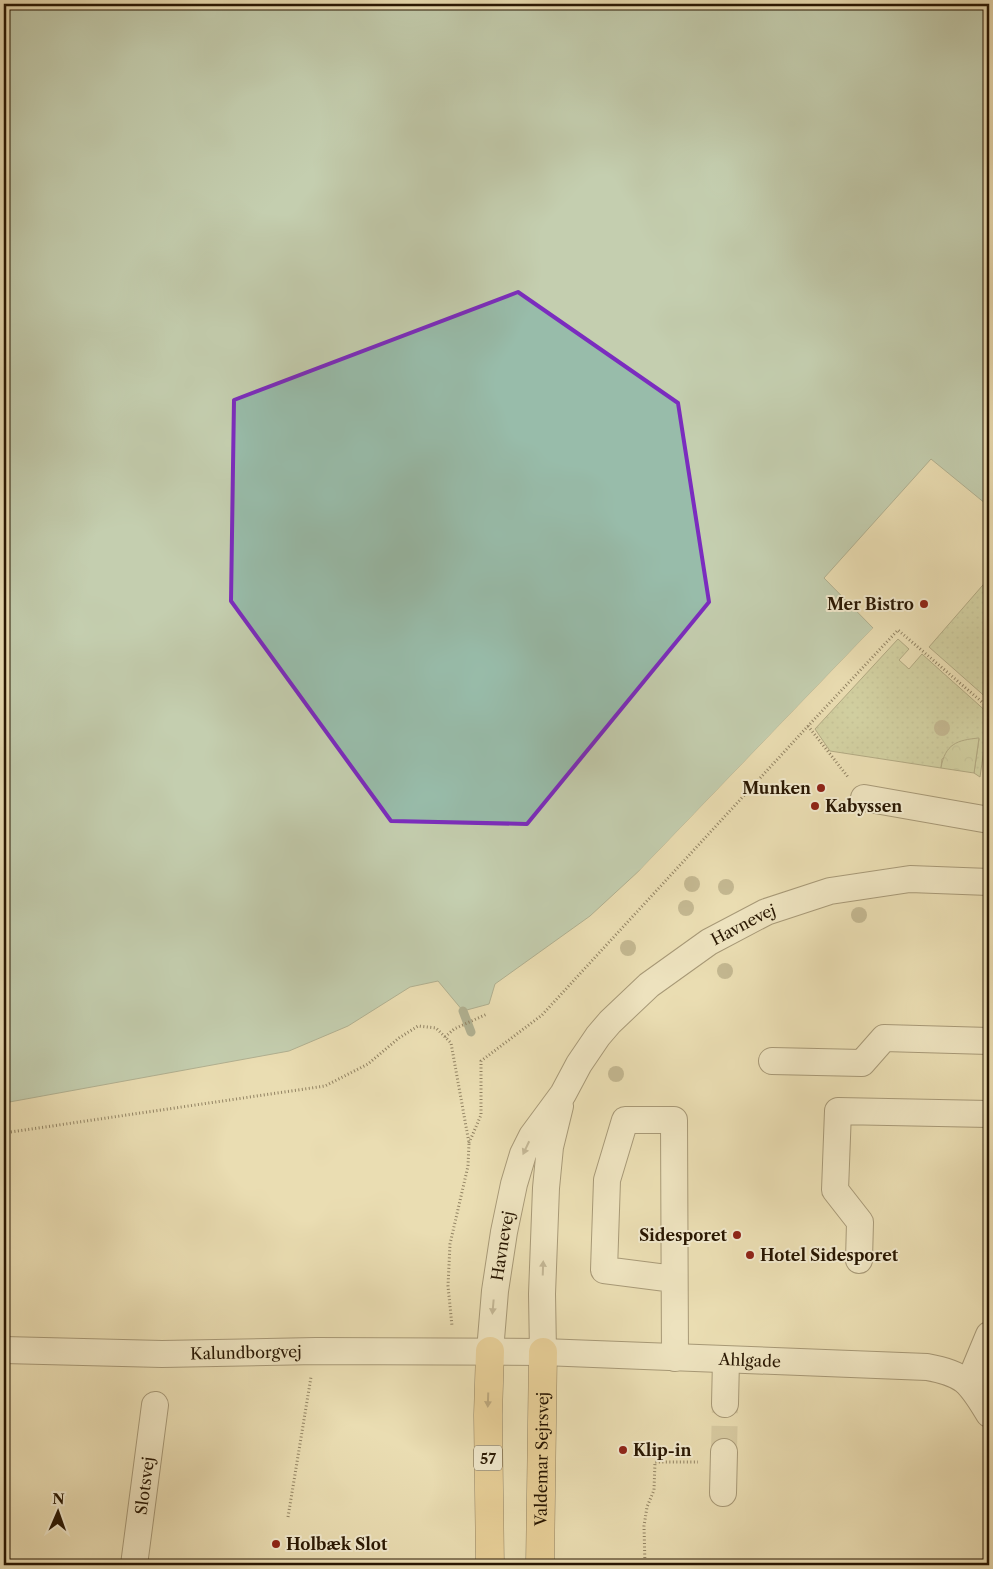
<svg xmlns="http://www.w3.org/2000/svg" width="993" height="1569" font-family="'Libre Caslon Text',serif">
  <style>
    .grass { fill: url(#grass-dots); stroke: #706c48 }
    .park { fill: url(#park-crowns); stroke: #706c48 }
    .water { fill: #98bcaa; stroke: #6c7a67 }
    .pier { fill: #eaddb2 }
    .lines { fill: none; stroke-linecap: round; stroke-linejoin: round }
    .stream { stroke: #6c7a67; stroke-width: 9 }
    .minor-tunnel { stroke: #c3b58f; stroke-width: 26; stroke-dasharray: 26 13; stroke-linecap: butt }
    .minor-casing { stroke: #59482e; stroke-width: 28 }
    .major-casing { stroke: #291702; stroke-width: 29 }
    .path { stroke: #291702; stroke-width: 3; stroke-dasharray: 1 2.5; stroke-linecap: butt }
    .minor { stroke: #f1e9cd; stroke-width: 26 }
    .major { stroke: #e5be79; stroke-width: 28 }
    .tree { fill: #978c68 }
    .oneway { fill: #978a72 }
    .oneway2 { fill: #876a3e }
    .marked { fill: none; stroke: #7b2cbf; stroke-width: 4; stroke-linejoin: round }
    .poi-dot { fill: #8f2418; stroke: #f1e9cd; stroke-width: 2 }
    .labels { text-anchor: middle; dominant-baseline: central; stroke-width: 4; stroke-linejoin: round; paint-order: stroke }
    .shield { fill: #f1e9cd; stroke: #65563f; stroke-width: 1 }
    .shield-label { font-size: 15px; font-weight: bold; fill: #291702 }
    .poi-label { font-size: 16px; font-weight: bold; fill: #291702; stroke: #f1e9cd; text-anchor: start }
    .street-label { font-size: 16px; fill: #291702; stroke: #f1e9cd }
  </style>
  <defs>
    <pattern id="grass-dots" width="8" height="8" patternUnits="userSpaceOnUse" patternTransform="scale(1.25)"><rect width="8" height="8" fill="#b6c18d"/><path d="M2 2h.1M6 6h.1" fill="none" stroke="#9ca578" stroke-width="1.8" stroke-linecap="round"/></pattern>
    <pattern id="park-crowns" width="20" height="18" patternUnits="userSpaceOnUse" patternTransform="scale(1.25)"><rect width="20" height="18" fill="#b6c18d"/><path d="M2 6a3 3 0 1 1 6 0M12 15a3 3 0 1 1 6 0" fill="none" stroke="#9ca578"/></pattern>
  </defs>
  <rect width="100%" height="100%" fill="#eaddb2"/>
  <filter id="stains"><feTurbulence type="fractalNoise" baseFrequency=".004" numOctaves="4"/><feColorMatrix values="0 0 0 0 .2 0 0 0 0 .09 0 0 0 0 .02 0 0 0 .5 -.17"/></filter>
  <radialGradient id="worn" r=".72"><stop offset=".6" stop-color="#630" stop-opacity="0"/><stop offset="1" stop-color="#630" stop-opacity=".3"/></radialGradient>
  <g class="grass">
    <path d="M989,578V700L929,647Z"/>
    <path d="M898,639L909,649L899,660L909,669L922,654L989,714L980,777L974,773L979,739L942,759L941,768L830,751L815,729Z"/>
  </g>
  <path class="park" d="M979,738L974,773L941,768C945,744 957,740 979,738Z"/>
  <path class="water" d="M4,4H989V499L986,504L931,459L824,578L873,628L641,869L590,916L495,984L489,1004L463,1011L438,981L410,987L348,1026L289,1051L4,1103Z"/>
  <path class="pier" d="M873,628L874,630L629,883L641,869Z"/>
  <g class="lines">
    <path class="stream" d="M463,1011L471,1032"/>
    <path class="minor-tunnel" d="M724,1452L725,1404"/>
    <defs>
      <g id="minor">
        <path d="M864,798L989,820"/>
        <path d="M772,1061L862,1063L884,1038L989,1041"/>
        <path d="M859,1260L860,1222L835,1190L838,1111L989,1114"/>
        <path d="M674,1279L604,1270L607,1180L625,1120H674L675,1358"/>
        <path id="s1" d="M4,1350L162,1354L316,1351L543,1352L927,1367C966,1374 970,1383 989,1414"/>
        <path id="s2" d="M490,1351L495,1291L504,1232L514,1184L523,1154L532,1136L563,1094L579,1064L598,1036L610,1022L649,985L709,942L766,912L830,891L910,879L989,882"/>
        <path d="M543,1352L542,1294L546,1188L550,1147L560,1106"/>
        <path d="M969,1383L989,1335"/>
        <path d="M725,1404L726,1360"/>
        <path d="M723,1493L724,1452"/>
        <path id="s3" d="M134,1565L155,1405"/>
      </g>
      <g id="major">
        <path d="M490,1351L488,1415L490,1565"/>
        <path id="s4" d="M540,1565L543,1352"/>
      </g>
    </defs>
    <use href="#minor" class="minor-casing"/>
    <use href="#major" class="major-casing"/>
    <g class="path">
      <path d="M808,726L848,777"/>
      <path d="M445,1037L454,1029L487,1014"/>
      <path d="M4,1133L325,1086L368,1064L399,1038L418,1026L436,1028L451,1043L469,1143L468,1166L450,1244L448,1286L452,1326"/>
      <path d="M469,1143L481,1115V1061L542,1015L808,726L898,630L989,708"/>
      <path d="M288,1517L311,1377"/>
      <path d="M645,1565L644,1526L647,1507L654,1490L655,1462H698"/>
    </g>
    <use href="#minor" class="minor"/>
    <use href="#major" class="major"/>
  </g>
  <g class="tree">
    <circle cx="942" cy="728" r="8"/>
    <circle cx="692" cy="884" r="8"/>
    <circle cx="726" cy="887" r="8"/>
    <circle cx="686" cy="908" r="8"/>
    <circle cx="859" cy="915" r="8"/>
    <circle cx="628" cy="948" r="8"/>
    <circle cx="725" cy="971" r="8"/>
    <circle cx="616" cy="1074" r="8"/>
  </g>
  <defs><path id="oneway-solid" d="M-6-.8H1V-3.2L6.5 0L1 3.2V.8H-6Z" transform="scale(1.25)"/></defs>
  <g class="oneway">
    <use href="#oneway-solid" transform="translate(526 1148) rotate(115)"/>
    <use href="#oneway-solid" transform="translate(543 1268) rotate(-88)"/>
    <use href="#oneway-solid" transform="translate(493 1307) rotate(95)"/>
  </g>
  <use class="oneway2" href="#oneway-solid" transform="translate(488 1400) rotate(92)"/>
  <path d="M0 0H993V1569H0ZM518,292L678,403L709,602L527,824L391,821L231,601L234,400Z" fill="#eaddb2" fill-opacity=".55" fill-rule="evenodd"/>
  <path class="marked" d="M518,292L678,403L709,602L527,824L391,821L231,601L234,400Z"/>
  <g class="poi-dot">
    <circle cx="924" cy="604" r="5"/>
    <circle cx="821" cy="788" r="5"/>
    <circle cx="815" cy="806" r="5"/>
    <circle cx="737" cy="1235" r="5"/>
    <circle cx="750" cy="1255" r="5"/>
    <circle cx="623" cy="1450" r="5"/>
    <circle cx="276" cy="1544" r="5"/>
  </g>
  <g class="labels">
    <rect class="shield" x="474" y="1445.5" width="28" height="25" rx="4"/>
    <g class="shield-label">
      <text x="488" y="1458">57</text>
    </g>
    <g class="poi-label">
      <text x="914" y="604" text-anchor="end">Mer Bistro</text>
      <text x="811" y="788" text-anchor="end">Munken</text>
      <text x="825" y="806">Kabyssen</text>
      <text x="727" y="1235" text-anchor="end">Sidesporet</text>
      <text x="760" y="1255">Hotel Sidesporet</text>
      <text x="633" y="1450">Klip-in</text>
      <text x="286" y="1544">Holbæk Slot</text>
    </g>
    <g class="street-label">
      <text stroke="none"><textPath href="#s2" startOffset="525">Havnevej</textPath></text>
      <text stroke="none"><textPath href="#s2" startOffset="106">Havnevej</textPath></text>
      <text stroke="none"><textPath href="#s1" startOffset="242">Kalundborgvej</textPath></text>
      <text stroke="none"><textPath href="#s1" startOffset="746">Ahlgade</textPath></text>
      <text stroke="none"><textPath href="#s4" startOffset="106">Valdemar Sejrsvej</textPath></text>
      <text stroke="none"><textPath href="#s3" startOffset="80">Slotsvej</textPath></text>
    </g>
  </g>
  <rect width="993" height="1569" fill="none" stroke="#eaddb2" stroke-width="20"/>
  <rect x="5" y="5" width="983" height="1559" fill="none" stroke="#291702" stroke-width="2.5"/>
  <rect x="10" y="10" width="973" height="1549" fill="none" stroke="#291702"/>
  <g transform="translate(58 1512) rotate(2)" stroke="#f1e9cd" stroke-width="4" paint-order="stroke">
  <path d="M0-4L9 19L0 12L-9 19Z" fill="#291702"/>
  <text y="-8" font-size="14" font-weight="bold" text-anchor="middle" fill="#291702">N</text>
  </g>
  <rect width="100%" height="100%" filter="url(#stains)"/>
  <rect width="100%" height="100%" fill="url(#worn)"/>
</svg>
